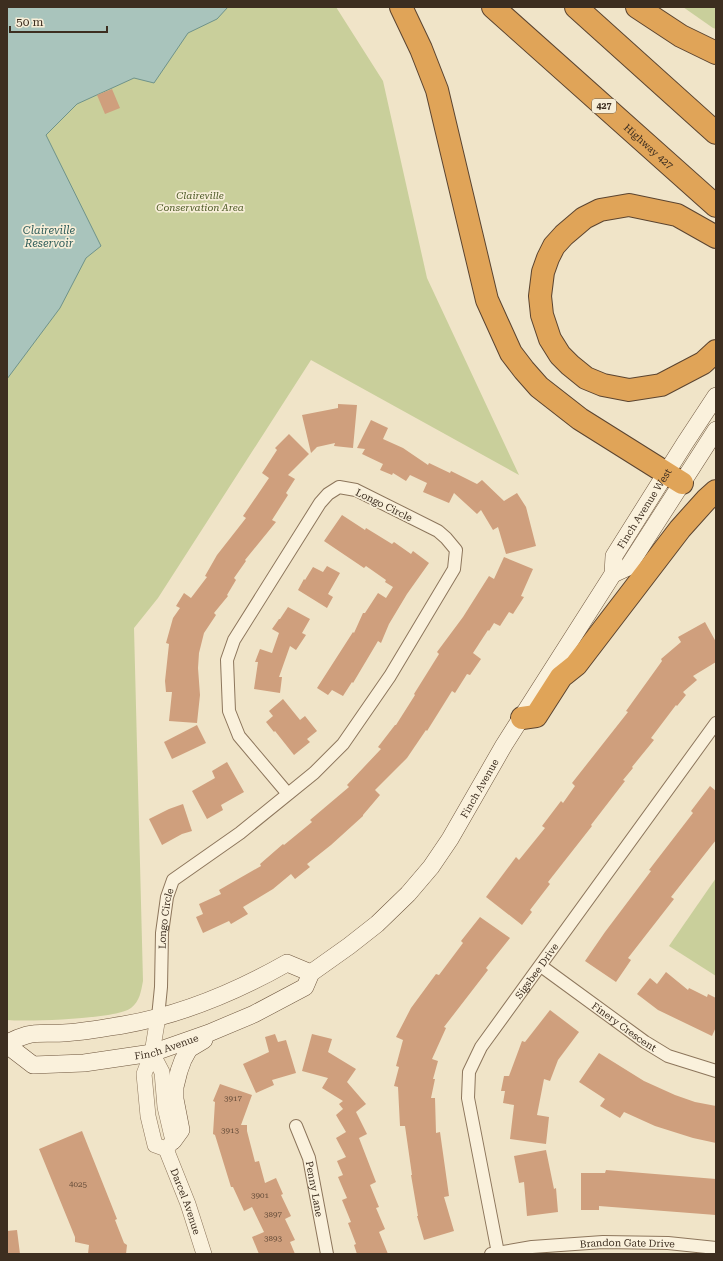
<svg xmlns="http://www.w3.org/2000/svg" width="723" height="1261" font-family="'Roboto Serif',serif">
  <style>
    .green { fill: #c9cf9b }
    .water { fill: #a9c4bc; stroke: #6f938a }
    .building { fill: #cf9f7d }
    .lines { fill: none; stroke-linecap: round; stroke-linejoin: round }
    .minor-casing { stroke: #8d765c; stroke-width: 14 }
    .tertiary-casing { stroke: #8d765c; stroke-width: 16 }
    .secondary-casing { stroke: #6f573f; stroke-width: 18 }
    .motorway-casing { stroke: #5b4430; stroke-width: 24 }
    .minor { stroke: #faf1dc; stroke-width: 12 }
    .tertiary { stroke: #faf1dc; stroke-width: 15 }
    .secondary { stroke: #faf1dc; stroke-width: 17 }
    .motorway { stroke: #e0a458; stroke-width: 22 }
    .labels { text-anchor: middle; dominant-baseline: central; stroke-width: 3.5; stroke-linejoin: round; paint-order: stroke }
    .number-label { font-size: 8px; fill: #624a37 }
    .shield { fill: #f7eed8; stroke: #756857; stroke-width: 1 }
    .shield-label { font-size: 9px; font-weight: bold; fill: #3d2e20 }
    .street-label { font-size: 10px; fill: #3d2e20; stroke: #f7eed8 }
    .park-label { font-size: 10px; font-style: italic; fill: #4d5a26; stroke: #f7eed8 }
    .water-label { font-size: 11px; font-style: italic; fill: #2f5d5a; stroke: #f7eed8 }
  </style>
  <rect width="100%" height="100%" fill="#f0e4c8"/>
  <g class="green">
    <path d="M7,7H336L383,81L427,278L519,475L311,360L158,598L134,628L143,981C141,991 140,1001 131,1008C117,1019 28,1022 7,1020Z"/>
    <path d="M683,7H716V29L713,28Z"/>
    <path d="M716,878V976L669,946Z"/>
  </g>
  <path class="water" d="M7,7H228L217,19L188,33L154,83L134,78L77,104L46,135L101,246L86,258L60,308L7,379Z"/>
  <g class="building">
    <path d="M112,89L120,108L105,114L97,95Z"/>
    <path d="M338,404L357,405L353,448L334,446L335,443L317,447L311,453L302,415L338,408Z"/>
    <path d="M371,420L388,428L383,439L403,448L428,465L429,463L450,473L451,471L477,484L482,480L504,501L517,493L526,507L536,546L506,554L498,527L493,530L481,510L477,514L454,493L449,503L423,492L427,483L410,475L406,481L393,473L392,475L380,470L383,464L362,454L365,449L357,448Z"/>
    <path d="M289,434L309,454L288,475L295,479L286,493L288,495L272,520L276,522L245,560L246,561L234,578L236,580L227,595L228,596L214,613L216,615L204,633L199,653L198,668L200,695L197,723L169,721L172,692H166L165,681L169,644L166,643L173,618L180,608L176,606L184,593L191,598L207,577L205,576L217,555L246,518L243,516L269,478L262,473L277,450L275,448Z"/>
    <path d="M342,515L365,530L366,528L392,544L394,542L411,554L413,551L429,563L407,594L389,624L381,643L378,641L353,683L352,682L343,696L332,690L328,695L317,688L353,632L354,633L363,613H365L378,593L386,598L393,587L385,582L386,580L366,566L364,568L324,541Z"/>
    <path d="M504,557L533,569L521,596L524,597L513,614L509,612L500,626L494,623L489,631L488,630L473,653L481,659L470,675L467,674L455,693L452,691L427,731L426,730L407,758L375,790L380,795L363,815V816L331,845L307,864L310,867L295,879L291,874L273,889L243,907L248,914L231,924L229,921L203,933L196,917L203,914L199,904L221,894L219,890L261,866L260,864L283,844L284,845L312,822L310,820L349,787L347,785L381,749L378,747L395,725H396L415,695L414,694L439,654L437,652L463,617L489,576L494,579Z"/>
    <path d="M327,566L340,573L328,594L333,597L327,608L298,590L304,579L305,580L313,567L323,572Z"/>
    <path d="M288,607L310,619L302,633L306,635L296,650L290,646L279,677H282L280,693L254,689L258,662H255L260,649L272,653L279,633L272,629L279,619H280Z"/>
    <path d="M705,622L716,642V662L693,676L697,680L683,692L686,695L677,706L676,705L651,738L654,740L632,767L633,768L623,780L625,781L591,825L592,826L548,882L550,884L530,910L532,912L522,925L486,897L516,857L519,860L545,828L542,826L561,801L563,803L575,786L572,783L628,712L626,711L662,661L661,659L681,642L678,637Z"/>
    <path d="M283,699L300,720L305,716L317,731L307,739L310,742L294,755L275,731L274,732L266,722L273,716L269,711Z"/>
    <path d="M197,725L206,743L172,759L164,742Z"/>
    <path d="M227,762L244,792L221,805L223,810L207,819L192,791L215,778L212,771Z"/>
    <path d="M710,786L716,791V840L671,897L674,899L628,958L631,960L616,982L585,961L605,932L651,871L649,870L693,813L691,811Z"/>
    <path d="M183,804L192,831L182,834L162,845L149,819L169,809Z"/>
    <path d="M480,917L510,938L486,968L488,970L444,1027L446,1028L432,1059L438,1061L433,1079H435L431,1098H435L436,1133L440,1132L449,1196L444,1197L454,1231L424,1240L417,1216H418L411,1175H412L405,1126H400L398,1087L394,1086L399,1067L396,1066L403,1040L396,1037L411,1008L436,974L439,975L463,943L461,941Z"/>
    <path d="M666,972L688,990L689,988L707,997L708,994L716,998V1027L712,1036L658,1010L637,994L650,978L657,984Z"/>
    <path d="M550,1010L579,1032L558,1060L550,1081L544,1079L537,1115L549,1117L546,1144L510,1139L514,1105L503,1103L505,1091H501L504,1076H509L522,1041L525,1042Z"/>
    <path d="M275,1034L278,1042L286,1040L296,1073L272,1080L274,1085L256,1093L243,1064L269,1052L265,1037Z"/>
    <path d="M312,1034L332,1039L328,1052L356,1069L347,1082L366,1104L356,1112L367,1134L359,1138L376,1182L370,1185L379,1207L376,1208L385,1229L379,1232L388,1254H357L354,1245L356,1244L348,1223L351,1222L342,1200L347,1198L338,1177L343,1175L337,1161L346,1157L336,1138L346,1132L336,1115L343,1109L339,1104L343,1101L322,1088L328,1078L302,1071Z"/>
    <path d="M599,1053L644,1081L675,1095L695,1102L716,1106V1143L693,1138L655,1126L624,1112L620,1118L600,1106L605,1099L579,1082Z"/>
    <path d="M220,1084L252,1095L241,1125H247V1131L255,1162L259,1161L265,1183L276,1178L283,1194L281,1195L291,1216L285,1219L295,1240L290,1242L295,1254H259L252,1237L264,1232L252,1207L244,1211L233,1187H231L215,1135L213,1134L215,1102L213,1101Z"/>
    <path d="M82,1131L117,1219L115,1220L124,1243L127,1245L126,1254H88L89,1245L75,1242V1237L39,1149Z"/>
    <path d="M546,1150L554,1189L556,1188L558,1212L527,1216L524,1182L519,1183L514,1156Z"/>
    <path d="M606,1170L716,1179V1215L599,1206V1210H581V1173H605Z"/>
    <path d="M17,1230L20,1254H7V1231Z"/>
  </g>
  <g class="lines">
    <defs>
      <g id="minor">
        <path id="s1" d="M541,966L645,1042L668,1056L716,1071"/>
        <path id="s2" d="M158,1017L161,987L162,933L167,897L173,880L240,833L314,773L343,744L390,676L454,569L456,550L446,538L438,531L356,490L339,487L328,494L320,503L234,640L227,660L229,711L239,736L288,794"/>
        <path id="s3" d="M296,1126L309,1158L327,1254"/>
        <path id="s4" d="M498,1253L468,1098L469,1072L481,1047L716,723"/>
        <path id="s5" d="M491,1254L532,1247L603,1242L668,1243L716,1248"/>
      </g>
      <g id="tertiary">
        <path d="M158,1017L152,1053L144,1074L148,1116L155,1145L166,1149"/>
        <path d="M152,1053L162,1072L165,1107L173,1141L167,1148"/>
        <path id="s6" d="M166,1149L188,1204L204,1254"/>
      </g>
      <g id="secondary">
        <path d="M613,574L628,567L716,430"/>
        <path d="M7,1043C13,1040 20,1037 27,1035C38,1032 52,1034 63,1033C83,1032 103,1028 123,1025C181,1015 236,992 287,963L311,973"/>
        <path id="s7" d="M7,1045L33,1065L84,1063L152,1053L209,1033L254,1014L305,987L311,973L349,946L377,924L408,894L431,867L450,839L504,745L613,574L614,556L685,443L716,396"/>
        <path d="M173,1141L181,1130L175,1099V1087L179,1071L183,1060L189,1049L204,1040"/>
      </g>
      <g id="motorway">
        <path d="M401,7L421,49L437,90L487,300L511,353L524,370L539,387L580,419L682,483"/>
        <path id="s8" d="M493,7L716,206"/>
        <path d="M576,7L716,133"/>
        <path d="M637,7L681,36L716,53"/>
        <path d="M716,237L677,215L629,205L600,210L584,218L564,235L554,246L548,258L543,272L540,296L542,315L550,339L560,355L570,365L586,378L603,385L629,390L661,385L703,363L716,351"/>
        <path d="M522,718L536,716L561,677L576,665L680,529L706,500L716,491"/>
      </g>
    </defs>
    <use href="#minor" class="minor-casing"/>
    <use href="#tertiary" class="tertiary-casing"/>
    <use href="#secondary" class="secondary-casing"/>
    <use href="#motorway" class="motorway-casing"/>
    <use href="#minor" class="minor"/>
    <use href="#tertiary" class="tertiary"/>
    <use href="#secondary" class="secondary"/>
    <use href="#motorway" class="motorway"/>
  </g>
  <g class="labels">
    <g class="number-label">
      <text x="233" y="1098">3917</text>
      <text x="230" y="1130">3913</text>
      <text x="78" y="1184">4025</text>
      <text x="260" y="1195">3901</text>
      <text x="273" y="1214">3897</text>
      <text x="273" y="1238">3893</text>
    </g>
    <rect class="shield" x="592" y="99" width="24" height="14" rx="3"/>
    <g class="shield-label">
      <text x="604" y="106">427</text>
    </g>
    <g class="street-label">
      <text stroke="none"><textPath href="#s8" startOffset="209">Highway 427</textPath></text>
      <text transform="translate(384 505) rotate(26)">Longo Circle</text>
      <text stroke="none"><textPath href="#s7" startOffset="915">Finch Avenue West</textPath></text>
      <text stroke="none"><textPath href="#s7" startOffset="588">Finch Avenue</textPath></text>
      <text stroke="none"><textPath href="#s2" startOffset="99">Longo Circle</textPath></text>
      <text stroke="none"><textPath href="#s4" startOffset="306">Sigsbee Drive</textPath></text>
      <text stroke="none"><textPath href="#s1" startOffset="103">Finery Crescent</textPath></text>
      <text stroke="none"><textPath href="#s7" startOffset="168">Finch Avenue</textPath></text>
      <text stroke="none"><textPath href="#s3" startOffset="66">Penny Lane</textPath></text>
      <text stroke="none"><textPath href="#s6" startOffset="56">Darcel Avenue</textPath></text>
      <text stroke="none"><textPath href="#s5" startOffset="137">Brandon Gate Drive</textPath></text>
    </g>
    <g class="park-label">
      <text x="200" y="195">Claireville<tspan x="200" dy="12">Conservation Area</tspan></text>
    </g>
    <g class="water-label">
      <text x="49" y="230">Claireville<tspan x="49" dy="13">Reservoir</tspan></text>
    </g>
  </g>
  <rect width="723" height="1261" fill="none" stroke="#3d2e20" stroke-width="16"/>
  <path d="M10 26v6h97v-6" fill="none" stroke="#3d2e20" stroke-width="2"/>
  <text x="16" y="26" font-size="12" fill="#3d2e20" stroke="#f7eed8" stroke-width="3" paint-order="stroke">50 m</text>
</svg>
